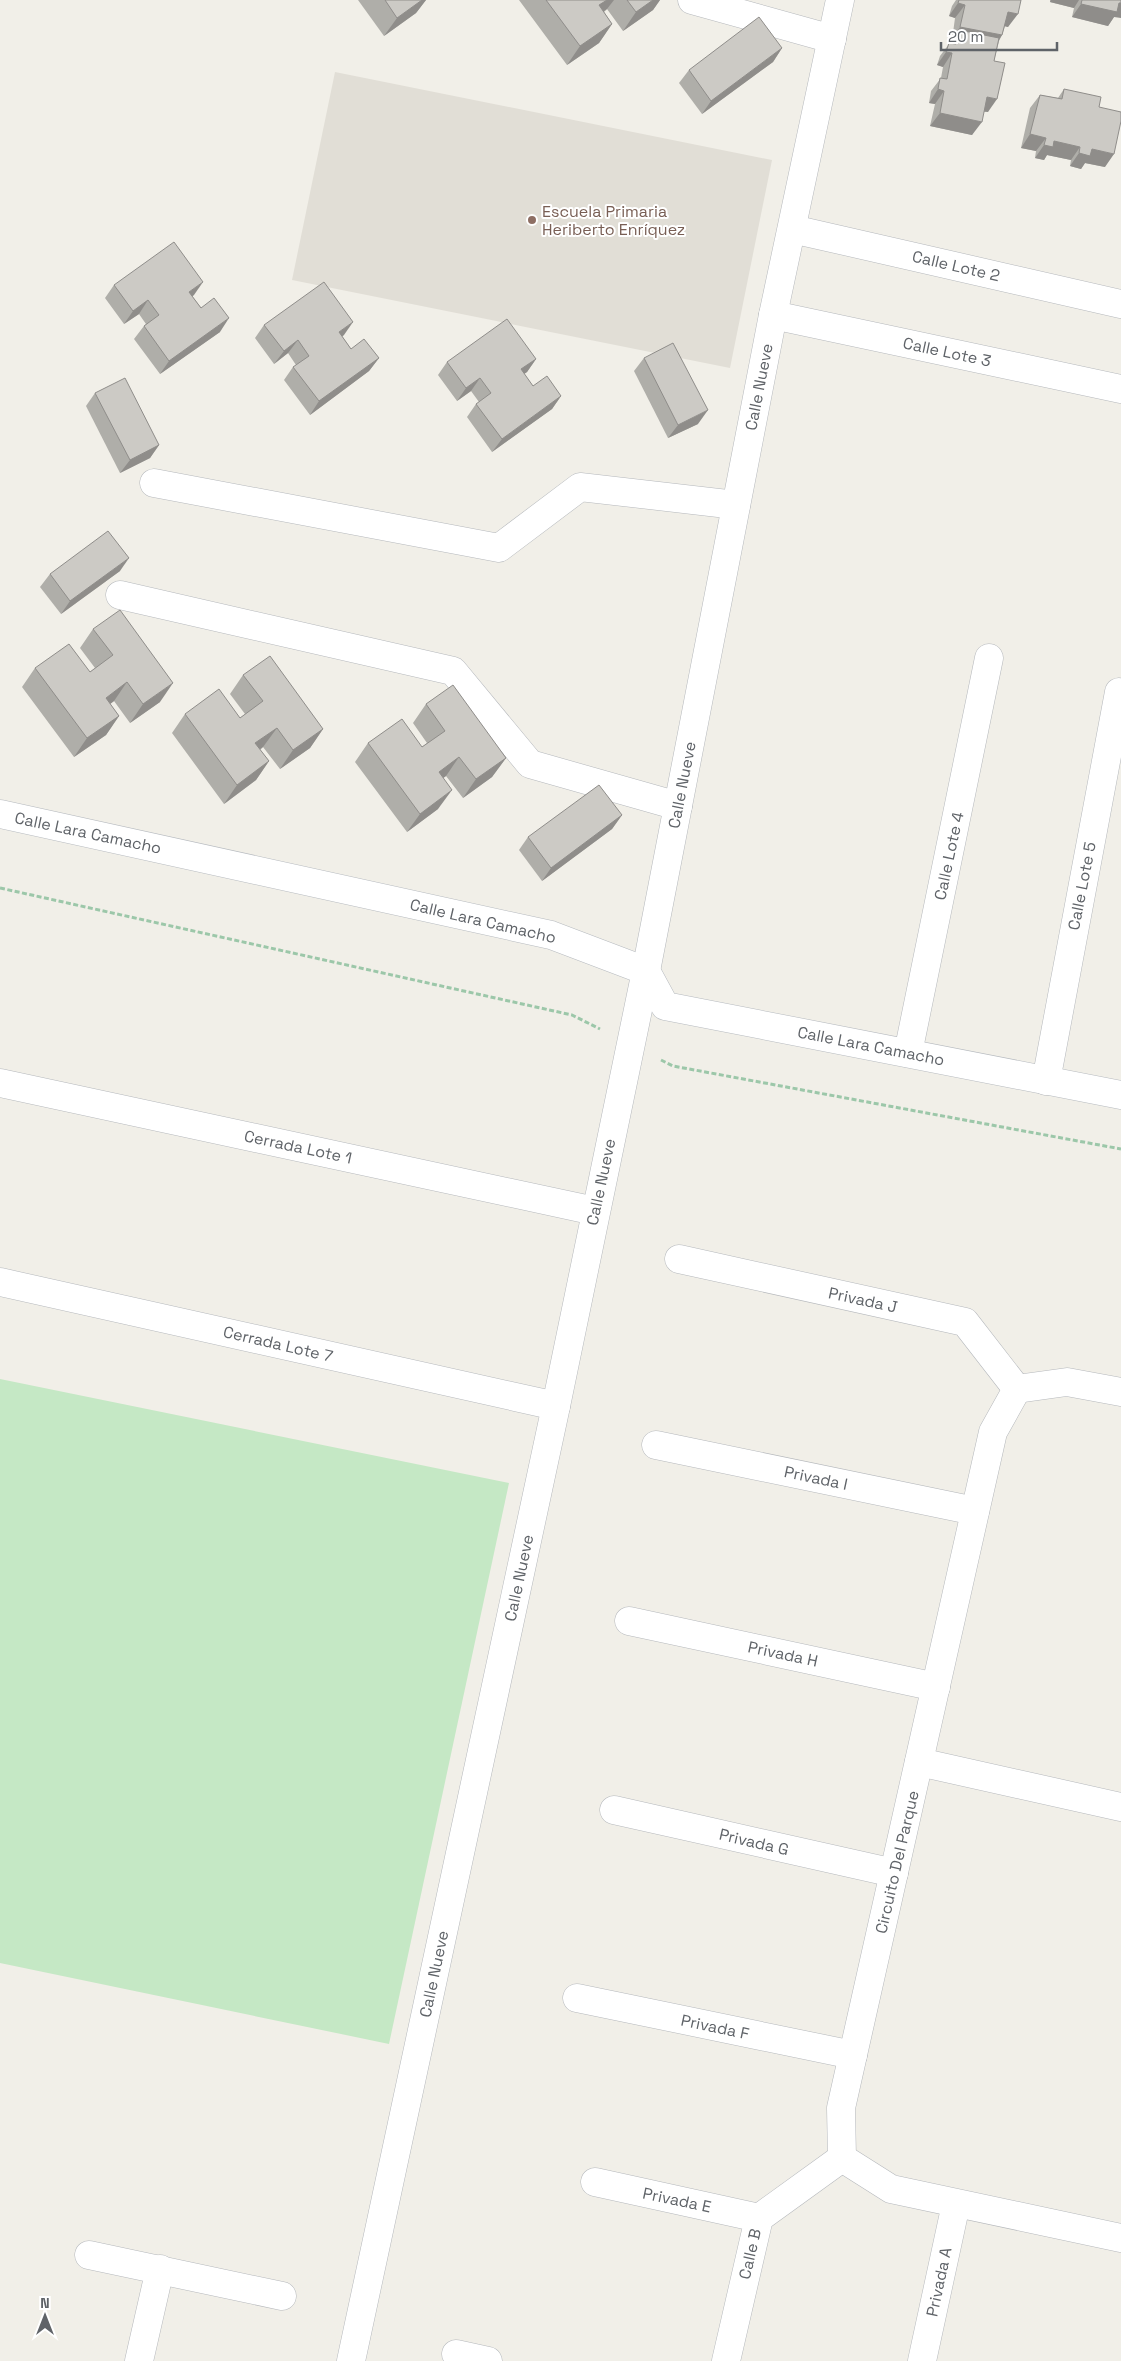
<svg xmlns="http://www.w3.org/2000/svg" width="1121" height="2361" font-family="'Space Grotesk',sans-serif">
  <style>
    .education { fill: #e1ded6 }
    .green { fill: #c5e8c5 }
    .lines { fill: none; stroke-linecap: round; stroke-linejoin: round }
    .minor-casing { stroke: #b5b8bc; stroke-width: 29 }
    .secondary-casing { stroke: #b6babf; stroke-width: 29 }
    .path { stroke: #9cc7a9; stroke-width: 3; stroke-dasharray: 5 2.5; stroke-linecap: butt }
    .minor { stroke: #fff; stroke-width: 28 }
    .secondary { stroke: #fff; stroke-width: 28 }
    .wall { fill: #afaea9 }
    .shaded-wall { fill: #8f8d8a }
    .building { fill: #cccac5; stroke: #8f8d8a }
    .education-dot { fill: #8d6e63; stroke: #fff; stroke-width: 2 }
    .labels { text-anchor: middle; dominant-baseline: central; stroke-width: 4; stroke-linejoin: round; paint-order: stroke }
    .education-label { font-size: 16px; fill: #785e54; stroke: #fff; text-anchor: start }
    .street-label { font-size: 16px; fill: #5f6368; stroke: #fff }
  </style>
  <rect width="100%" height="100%" fill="#f1efe8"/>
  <path class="education" d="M335,72L772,160L730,368L292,280Z"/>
  <path class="green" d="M0,1379L509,1483L389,2044L0,1963Z"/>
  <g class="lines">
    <defs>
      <g id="minor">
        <path d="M692,0L832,39"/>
        <path d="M792,229L1121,304"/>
        <path d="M773,315L1121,389"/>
        <path d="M154,483L499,548L580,487L736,505"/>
        <path d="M120,595L453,671L530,764L678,806"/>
        <path d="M908,1053L989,658"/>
        <path d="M1046,1081L1119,692"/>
        <path d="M0,1083L595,1211"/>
        <path d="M679,1259L965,1322L1017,1389"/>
        <path d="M0,1282L556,1406"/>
        <path d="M1017,1389L1067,1382L1121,1392"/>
        <path d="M656,1445L975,1511"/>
        <path d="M629,1621L936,1687"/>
        <path d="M919,1762L1121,1807"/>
        <path d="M614,1810L894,1873"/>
        <path d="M577,1998L853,2055"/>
        <path d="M842,2158L841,2108L993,1432L1017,1389"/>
        <path d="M842,2158L891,2189L1121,2238"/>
        <path d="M595,2182L759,2218"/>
        <path d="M89,2255L282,2296"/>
        <path d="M456,2354L488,2361"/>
        <path d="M139,2361L160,2269"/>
        <path d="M351,2361L556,1406L646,971L773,315L840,0"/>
        <path d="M726,2361L759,2218L842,2158"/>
        <path d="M922,2361L956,2204"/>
      </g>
      <path id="secondary" d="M0,814L551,935L646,971L665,1006L1121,1095"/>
    </defs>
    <use href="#minor" class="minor-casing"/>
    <use href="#secondary" class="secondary-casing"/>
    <g class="path">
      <path d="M0,888L572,1015L600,1029"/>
      <path d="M661,1060L673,1066L1121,1149"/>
    </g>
    <use href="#minor" class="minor"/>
    <use href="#secondary" class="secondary"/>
  </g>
  <g class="wall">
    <path d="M358,0H426L416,13L384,36Z"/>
    <path d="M519,0H660L653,10L623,31L607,9L604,12L612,24L599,43L567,65Z"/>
    <path d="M956,0H1021L1008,27L1005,26L1002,35L999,41L994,61L988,112H984L972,135L930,126L935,104L929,103L931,91L941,78L943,67L937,65L940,56L952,40L955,18L949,16L952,6Z"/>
    <path d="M1050,0H1121L1114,17L1108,26L1072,17L1074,8L1050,2Z"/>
    <path d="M782,48L773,62L702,114L679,83L689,70Z"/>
    <path d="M1064,89L1099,107L1105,167L1085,163L1081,169L1070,166L1071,160L1047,155L1044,160L1035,158L1036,151L1021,148L1030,108L1040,95L1058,98Z"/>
    <path d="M114,285L194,295L192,296L220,332L160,374L134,339L144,326L146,324L139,314L124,324L105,298Z"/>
    <path d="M264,325L344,335L342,336L351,349L379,358L369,371L310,415L284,380L293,367L296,365L288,353L274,364L255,338Z"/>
    <path d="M644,358L698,424L668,438L634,371Z"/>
    <path d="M536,359L527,372L524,374L533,386L561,396L552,409L492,452L467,417L476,404L479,402L471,391L457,401L438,375L447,362Z"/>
    <path d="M95,393L159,445L150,458L120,473L86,406Z"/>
    <path d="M120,571L61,614L40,587L50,574Z"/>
    <path d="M93,629L160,702L130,723L114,701L110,704L119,716L106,735L74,757L22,687L35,668L90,672L95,668L80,648Z"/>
    <path d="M243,675L323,729L310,748L280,769L263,747L260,750L269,761L256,780L224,804L172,733L185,714L240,718L245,714L230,694Z"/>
    <path d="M426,704L506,758L492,777L463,798L446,776L443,778L438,809L407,832L355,762L368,743L422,747L427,743L413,723Z"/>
    <path d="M622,815L612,829L542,881L519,850L528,837Z"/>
  </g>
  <g class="shaded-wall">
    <path d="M422,0H426L416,13L384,36L397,18Z"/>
    <path d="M607,0H614L607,9L586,24L599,5Z"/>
    <path d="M653,0H660L653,10L623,31L636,12Z"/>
    <path d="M1051,0H1079L1074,8L1050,2Z"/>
    <path d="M958,3L965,5L955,18L949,16Z"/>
    <path d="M1119,3H1121V18L1114,17L1108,26L1072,17L1081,4Z"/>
    <path d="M1008,12L1018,14L1008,27L999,25Z"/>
    <path d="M612,24L599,43L567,65L580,46Z"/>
    <path d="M960,27L1002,35L993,49L959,30L951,40Z"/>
    <path d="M782,48L773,62L702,114L711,101Z"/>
    <path d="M946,52L952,53L943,67L937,65Z"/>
    <path d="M938,89L944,91L935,104L929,103Z"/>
    <path d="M987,97L997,99L988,112L978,110Z"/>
    <path d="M940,113L982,122L972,135L930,126Z"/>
    <path d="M1030,134L1046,138L1036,151L1021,148Z"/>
    <path d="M1054,141L1080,147L1071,160L1047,155L1044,160L1035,158L1044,145Z"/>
    <path d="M1092,149L1114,154L1105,167L1085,163L1081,169L1070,166L1079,153Z"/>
    <path d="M203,282L194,295L179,305L189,292Z"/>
    <path d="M148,300L139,314L124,324L133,311Z"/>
    <path d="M229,318L220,332L160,374L169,361Z"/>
    <path d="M353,322L344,335L330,345L339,332Z"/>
    <path d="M298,340L288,353L274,364L284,351Z"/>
    <path d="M379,358L369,371L310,415L319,401Z"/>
    <path d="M536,359L527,372L512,382L521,369Z"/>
    <path d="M480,378L471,391L457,401L466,388Z"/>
    <path d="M561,396L552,409L492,452L502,439Z"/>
    <path d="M708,410L698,424L668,438L678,425Z"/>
    <path d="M159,445L150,458L120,473L130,460Z"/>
    <path d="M129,558L120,571L61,614L70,601Z"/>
    <path d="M127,682L114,701L93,717L106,698Z"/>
    <path d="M173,683L160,702L130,723L143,704Z"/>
    <path d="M119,716L106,735L74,757L87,738Z"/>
    <path d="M277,728L263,747L242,762L255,743Z"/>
    <path d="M323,729L310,748L280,769L293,750Z"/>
    <path d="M459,757L446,776L425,791L439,772Z"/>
    <path d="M506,758L492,777L463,798L476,779Z"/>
    <path d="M269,761L256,780L224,804L237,785Z"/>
    <path d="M452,790L438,809L407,832L420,814Z"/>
    <path d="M622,815L612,829L542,881L551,868Z"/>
  </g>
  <g class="building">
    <path d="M385,0H422L397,18Z"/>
    <path d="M546,0H607L599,5L612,24L580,46Z"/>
    <path d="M627,0H653L636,12Z"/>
    <path d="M959,0H1021L1018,14L1008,12L1002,35L960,27L965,5L958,3Z"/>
    <path d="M1082,0H1121V3H1119L1117,12L1081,4Z"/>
    <path d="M759,17L782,48L711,101L689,70Z"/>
    <path d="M959,30L999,38L994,61L1005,63L997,99L987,97L982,122L940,113L944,91L938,89L940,78L947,79L952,53L946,52L949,43L956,44Z"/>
    <path d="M1064,89L1101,97L1099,107L1121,112V121L1114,154L1092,149L1090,156L1079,153L1080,147L1054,141L1053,147L1044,145L1046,138L1030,134L1040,95L1062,99Z"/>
    <path d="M174,242L203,282L189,292L201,308L214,298L229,318L169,361L144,326L159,315L148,300L133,311L114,285Z"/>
    <path d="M324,282L353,322L339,332L351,349L364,339L379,358L319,401L293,367L309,356L298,340L284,351L264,325Z"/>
    <path d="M507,319L536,359L521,369L533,386L547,376L561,396L502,439L476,404L491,393L480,378L466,388L447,362Z"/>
    <path d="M673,343L708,410L678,425L644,358Z"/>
    <path d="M125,378L159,445L130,460L95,393Z"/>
    <path d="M108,531L129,558L70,601L50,574Z"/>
    <path d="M120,610L173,683L143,704L127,682L106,698L119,716L87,738L35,668L69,644L90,672L113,655L93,629Z"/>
    <path d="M270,656L323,729L293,750L277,728L255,743L269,761L237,785L185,714L219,689L240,718L263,701L243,675Z"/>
    <path d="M453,685L506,758L476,779L459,757L439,772L452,790L420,814L368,743L402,719L422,747L445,731L426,704Z"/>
    <path d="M599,785L622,815L551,868L528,837Z"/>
  </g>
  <circle class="education-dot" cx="532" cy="220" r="5"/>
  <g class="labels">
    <g class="education-label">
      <text x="542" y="211">Escuela Primaria<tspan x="542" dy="18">Heriberto Enríquez</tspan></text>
    </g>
    <g class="street-label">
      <text transform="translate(956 266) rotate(13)">Calle Lote 2</text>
      <text transform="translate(947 352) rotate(12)">Calle Lote 3</text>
      <text transform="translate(759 387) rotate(-79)">Calle Nueve</text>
      <text transform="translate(682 785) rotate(-79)">Calle Nueve</text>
      <text transform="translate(88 833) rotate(12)">Calle Lara Camacho</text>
      <text transform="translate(949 856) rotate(-78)">Calle Lote 4</text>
      <text transform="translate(1082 886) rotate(-79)">Calle Lote 5</text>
      <text transform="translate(483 921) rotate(13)">Calle Lara Camacho</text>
      <text transform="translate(871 1046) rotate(11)">Calle Lara Camacho</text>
      <text transform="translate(298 1147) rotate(12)">Cerrada Lote 1</text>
      <text transform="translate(601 1182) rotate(-78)">Calle Nueve</text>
      <text transform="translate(863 1300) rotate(12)">Privada J</text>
      <text transform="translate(278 1344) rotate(13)">Cerrada Lote 7</text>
      <text transform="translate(816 1478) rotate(12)">Privada I</text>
      <text transform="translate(519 1578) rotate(-78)">Calle Nueve</text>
      <text transform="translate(783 1654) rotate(12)">Privada H</text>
      <text transform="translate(754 1842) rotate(13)">Privada G</text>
      <text transform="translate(897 1862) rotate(-77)">Circuito Del Parque</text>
      <text transform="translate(434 1974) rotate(-78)">Calle Nueve</text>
      <text transform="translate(715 2027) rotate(12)">Privada F</text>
      <text transform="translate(677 2200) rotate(12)">Privada E</text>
      <text transform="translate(750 2254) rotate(-77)">Calle B</text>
      <text transform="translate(939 2282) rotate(-78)">Privada A</text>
    </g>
  </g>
  <g transform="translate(45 2316)" stroke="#ffffff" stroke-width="4" paint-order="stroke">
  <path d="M0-4L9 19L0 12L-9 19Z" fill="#5f6368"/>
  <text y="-8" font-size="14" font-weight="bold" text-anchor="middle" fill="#5f6368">N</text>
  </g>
  <path d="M941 42v8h116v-8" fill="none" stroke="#5f6368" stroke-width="2.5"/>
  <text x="948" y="42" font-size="15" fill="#5f6368" stroke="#ffffff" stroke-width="4" paint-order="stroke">20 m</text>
</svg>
